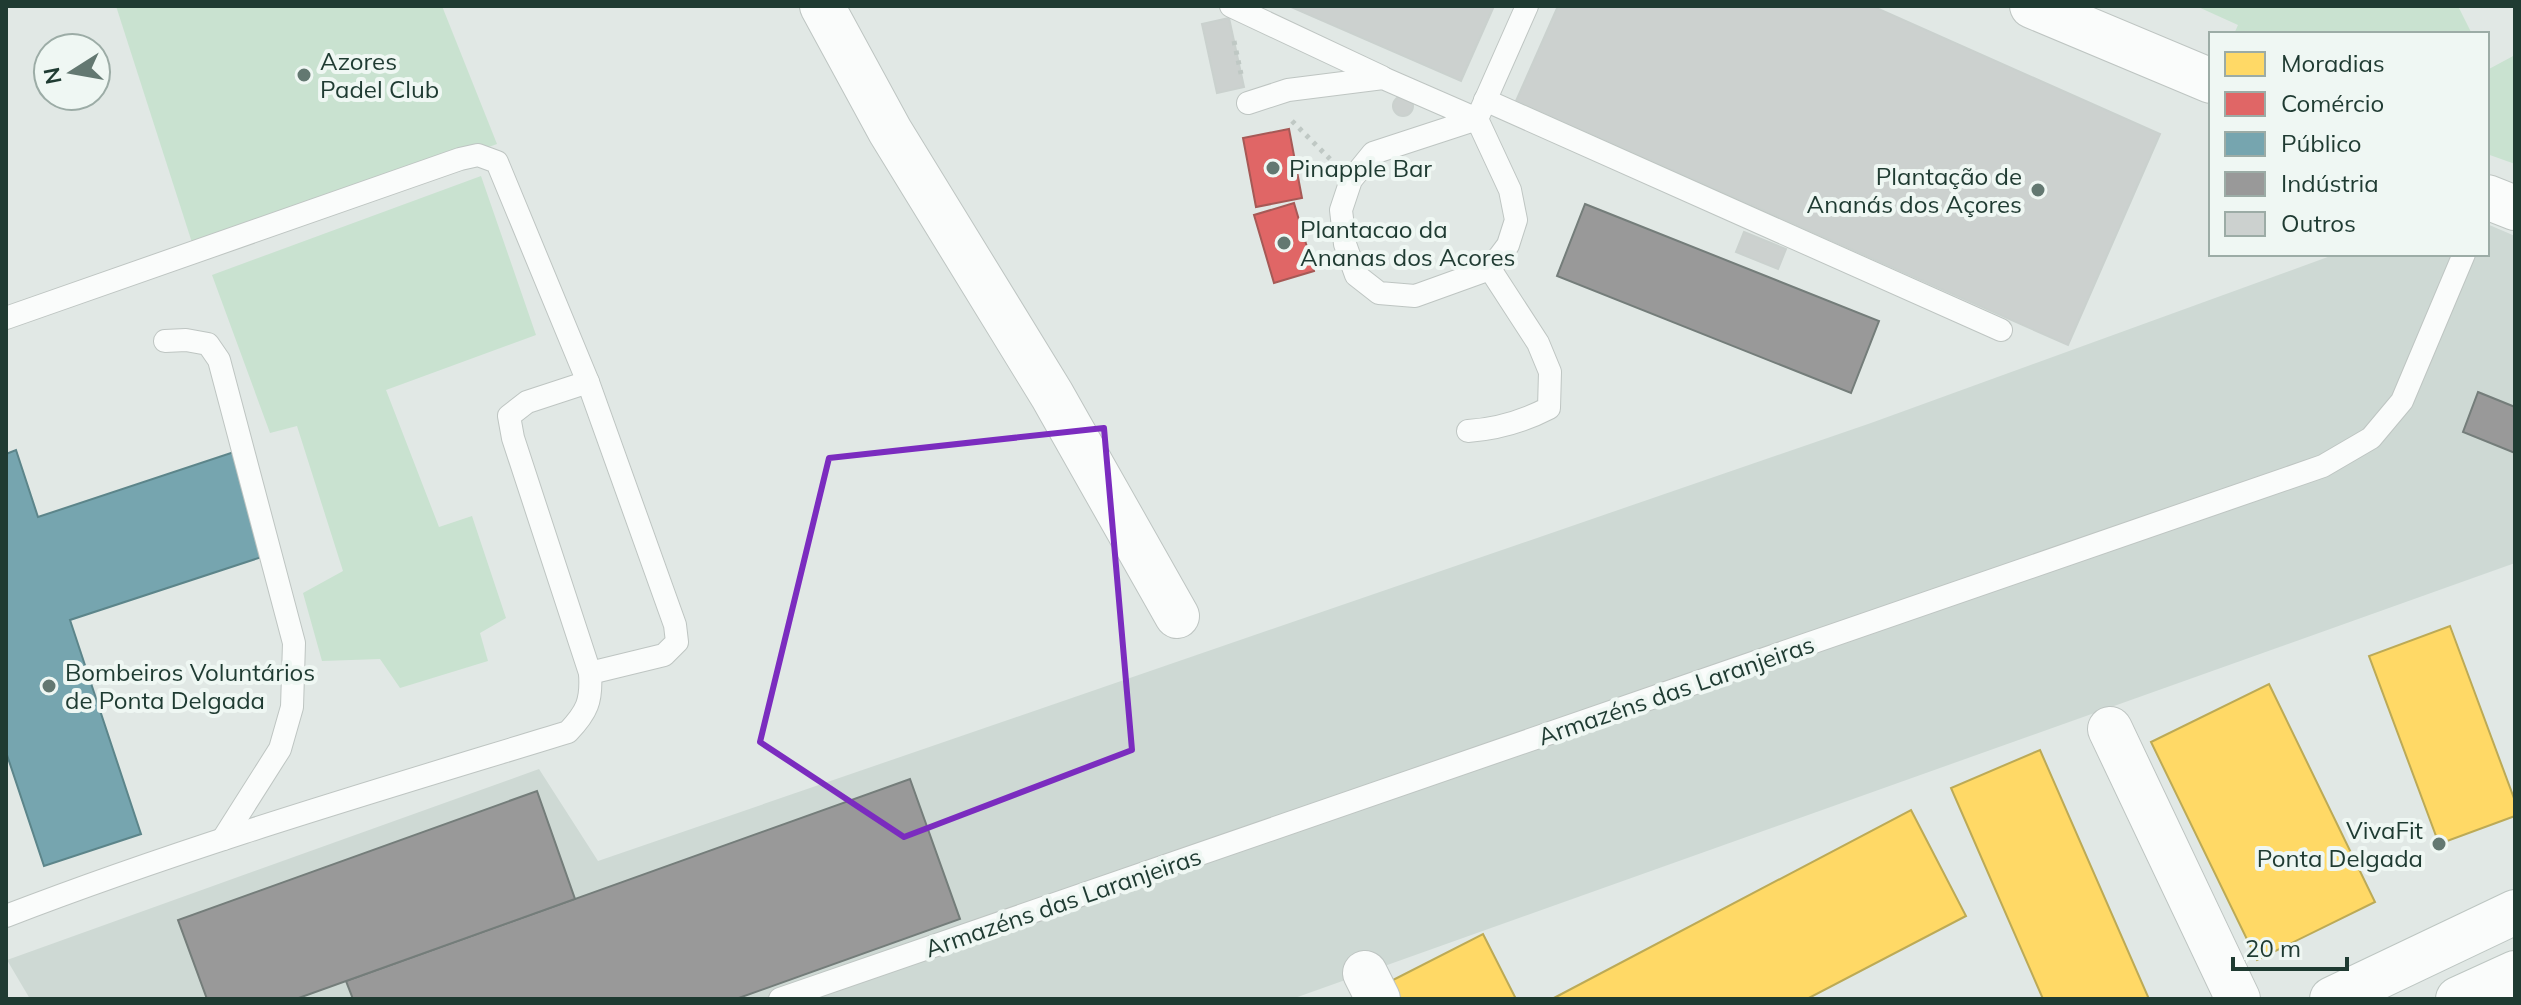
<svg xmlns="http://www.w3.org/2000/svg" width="2521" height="1005" font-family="Mulish,sans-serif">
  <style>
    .built { fill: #ced9d4 }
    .grass { fill: #c9e2d0 }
    .homes { fill: #ffd966; stroke: #bcaa56; stroke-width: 2 }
    .shops { fill: #e06666; stroke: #a65956; stroke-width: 2 }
    .public { fill: #76a5af; stroke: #5c858a; stroke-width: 2 }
    .industry { fill: #999; stroke: #747d7a; stroke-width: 2 }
    .building { fill: #ccd1cf; stroke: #cad1ce; stroke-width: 2 }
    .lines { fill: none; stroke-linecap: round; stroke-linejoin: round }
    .lane-casing { stroke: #bec5c2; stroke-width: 24 }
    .street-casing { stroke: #bec5c2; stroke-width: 46 }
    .secondary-casing { stroke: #bdc6c2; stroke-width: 46 }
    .path { stroke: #bfc8c4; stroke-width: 5; stroke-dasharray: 4 6; stroke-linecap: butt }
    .lane { stroke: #fafcfb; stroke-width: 22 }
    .street { stroke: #fafcfb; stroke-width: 44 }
    .secondary { stroke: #fafcfb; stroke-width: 44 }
    .marked { fill: none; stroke: #7b2cbf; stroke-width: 6; stroke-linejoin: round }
    .poi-dot { fill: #637871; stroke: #eff7f3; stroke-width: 3 }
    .labels { text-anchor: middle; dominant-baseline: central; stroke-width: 8; stroke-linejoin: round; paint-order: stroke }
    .poi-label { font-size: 24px; fill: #1f3b32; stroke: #eff7f3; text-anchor: start }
    .street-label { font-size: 24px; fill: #1f3b32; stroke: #eff7f3 }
  </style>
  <rect width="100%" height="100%" fill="#e1e8e5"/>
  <path class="built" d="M2487,224L2515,236V563L1292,999H30L7,960L539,769L598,861L1871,423L2336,254H2487Z"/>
  <g class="grass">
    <path d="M116,6H442L497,144L195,252Z"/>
    <path d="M2196,6H2458L2472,34H2234L2238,25Z"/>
    <path d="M2515,55V164L2487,154V66L2489,69Z"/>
    <path d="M481,176L536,335L386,390L439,527L472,516L506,618L480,633L488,661L400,688L380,659L322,661L303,593L343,571L297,426L270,433L212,275Z"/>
  </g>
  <g class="homes">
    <path d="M2450,626L2515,801V816L2439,844L2369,656Z"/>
    <path d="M2269,684L2375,902L2257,960L2151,742Z"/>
    <path d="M2040,750L2149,999H2043L1951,788Z"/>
    <path d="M1911,810L1966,916L1807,999H1552Z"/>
    <path d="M1483,934L1516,999H1400L1391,981Z"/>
  </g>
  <g class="shops">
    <path d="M1289,129L1302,198L1256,207L1243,138Z"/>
    <path d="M1294,203L1314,271L1274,283L1254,215Z"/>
  </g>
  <path class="public" d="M16,450L38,517L240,450L274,553L70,620L141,834L44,866L6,752V454Z"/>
  <g class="industry">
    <path d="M1585,204L1879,321L1851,393L1557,276Z"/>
    <path d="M2478,392L2515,407V453L2463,432Z"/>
    <path d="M910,779L960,919L736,999H353L346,981Z"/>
    <path d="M537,791L575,899L296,999H207L178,920Z"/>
  </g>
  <g class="building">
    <path d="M1289,6H1494L1461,81Z"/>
    <path d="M1558,6H1872L2160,134L2068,345L1516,101Z"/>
    <path d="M1229,18L1244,87L1217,93L1202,24Z"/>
    <circle cx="1403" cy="106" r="10"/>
    <path d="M1744,232L1786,249L1778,269L1736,252Z"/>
  </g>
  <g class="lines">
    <defs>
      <g id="lane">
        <path d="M1231,6L1382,77"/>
        <path d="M1485,100L2001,330"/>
        <path d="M1248,103L1288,90L1383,78L1477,119L1510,190L1516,220L1508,245L1490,269L1415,296L1379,293L1356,275L1345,244L1341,210L1351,180L1373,153L1477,119L1527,6"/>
        <path d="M6,318L460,159L478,155L497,162L588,382L527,402L509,416L513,438L590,673C592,701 587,712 568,732C379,790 190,845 6,916"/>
        <path d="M165,341L186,340L208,344L219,360L294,643L292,707L280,749L223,839"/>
        <path d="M588,382L675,625L677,642L664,655L590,673"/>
        <path d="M1468,431C1498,429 1522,422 1549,408L1550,372L1538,343L1490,269"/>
        <path d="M780,999L2323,466L2371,438L2402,401L2464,254"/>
      </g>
      <g id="street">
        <path d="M822,6L890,131L1052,395L1177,616"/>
        <path d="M2032,6L2211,81"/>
        <path d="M2487,197L2515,208"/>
        <path d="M2110,729L2238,999"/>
        <path d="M1365,973L1378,999"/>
      </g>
      <g id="secondary">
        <path d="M2332,999L2515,912"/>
        <path d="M2458,999L2515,973"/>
      </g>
    </defs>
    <use href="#lane" class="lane-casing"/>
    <use href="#street" class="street-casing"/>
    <use href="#secondary" class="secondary-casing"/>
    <g class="path">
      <path d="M1234,41L1241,74"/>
      <path d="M1292,121L1330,159"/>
    </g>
    <use href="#lane" class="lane"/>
    <use href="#street" class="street"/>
    <use href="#secondary" class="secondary"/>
  </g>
  <path class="marked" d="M1104,428L1132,750L904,837L760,742L829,458Z"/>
  <g class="poi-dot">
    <circle cx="304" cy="75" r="8"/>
    <circle cx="1273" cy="168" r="8"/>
    <circle cx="2038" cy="190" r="8"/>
    <circle cx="1284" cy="243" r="8"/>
    <circle cx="49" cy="686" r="8"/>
    <circle cx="2439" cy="844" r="8"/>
  </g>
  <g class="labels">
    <g class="poi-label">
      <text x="320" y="61">Azores<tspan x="320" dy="28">Padel Club</tspan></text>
      <text x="1289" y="168">Pinapple Bar</text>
      <text x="2022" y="176" text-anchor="end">Plantação de<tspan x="2022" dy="28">Ananás dos Açores</tspan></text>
      <text x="1300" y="229">Plantacao da<tspan x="1300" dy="28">Ananas dos Acores</tspan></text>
      <text x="65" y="672">Bombeiros Voluntários<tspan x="65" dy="28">de Ponta Delgada</tspan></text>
      <text x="2423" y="830" text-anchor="end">VivaFit<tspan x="2423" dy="28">Ponta Delgada</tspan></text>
    </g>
    <g class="street-label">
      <text transform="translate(1676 690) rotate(-19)">Armazéns das Laranjeiras</text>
      <text transform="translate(1063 902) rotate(-19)">Armazéns das Laranjeiras</text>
    </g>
  </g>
  <rect width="2521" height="1005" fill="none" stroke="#1f3b32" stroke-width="16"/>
  <rect x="2209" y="32" width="280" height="224" fill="#eff7f3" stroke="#9caca6" stroke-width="2"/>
  <rect x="2225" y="52" width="40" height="24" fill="#ffd966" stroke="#9caca6" stroke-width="2"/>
  <text x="2281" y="72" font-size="24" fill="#1f3b32">Moradias</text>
  <rect x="2225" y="92" width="40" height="24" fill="#e06666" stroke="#9caca6" stroke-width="2"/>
  <text x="2281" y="112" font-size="24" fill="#1f3b32">Comércio</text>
  <rect x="2225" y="132" width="40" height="24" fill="#76a5af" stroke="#9caca6" stroke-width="2"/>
  <text x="2281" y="152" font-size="24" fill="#1f3b32">Público</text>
  <rect x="2225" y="172" width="40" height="24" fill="#999999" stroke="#9caca6" stroke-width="2"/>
  <text x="2281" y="192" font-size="24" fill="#1f3b32">Indústria</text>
  <rect x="2225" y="212" width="40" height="24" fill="#ccd1cf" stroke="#9caca6" stroke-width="2"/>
  <text x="2281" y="232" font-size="24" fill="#1f3b32">Outros</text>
  <g transform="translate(72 72) rotate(259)"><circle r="38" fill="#eff7f3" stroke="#9caca6" stroke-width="2"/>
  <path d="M0-6L14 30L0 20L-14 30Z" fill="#637871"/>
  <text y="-12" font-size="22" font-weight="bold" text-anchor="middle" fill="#1f3b32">N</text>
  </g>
  <path d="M2233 957v12h114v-12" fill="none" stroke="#1f3b32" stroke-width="4"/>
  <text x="2245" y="957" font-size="24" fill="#1f3b32" stroke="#eff7f3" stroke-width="6" paint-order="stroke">20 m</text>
</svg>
